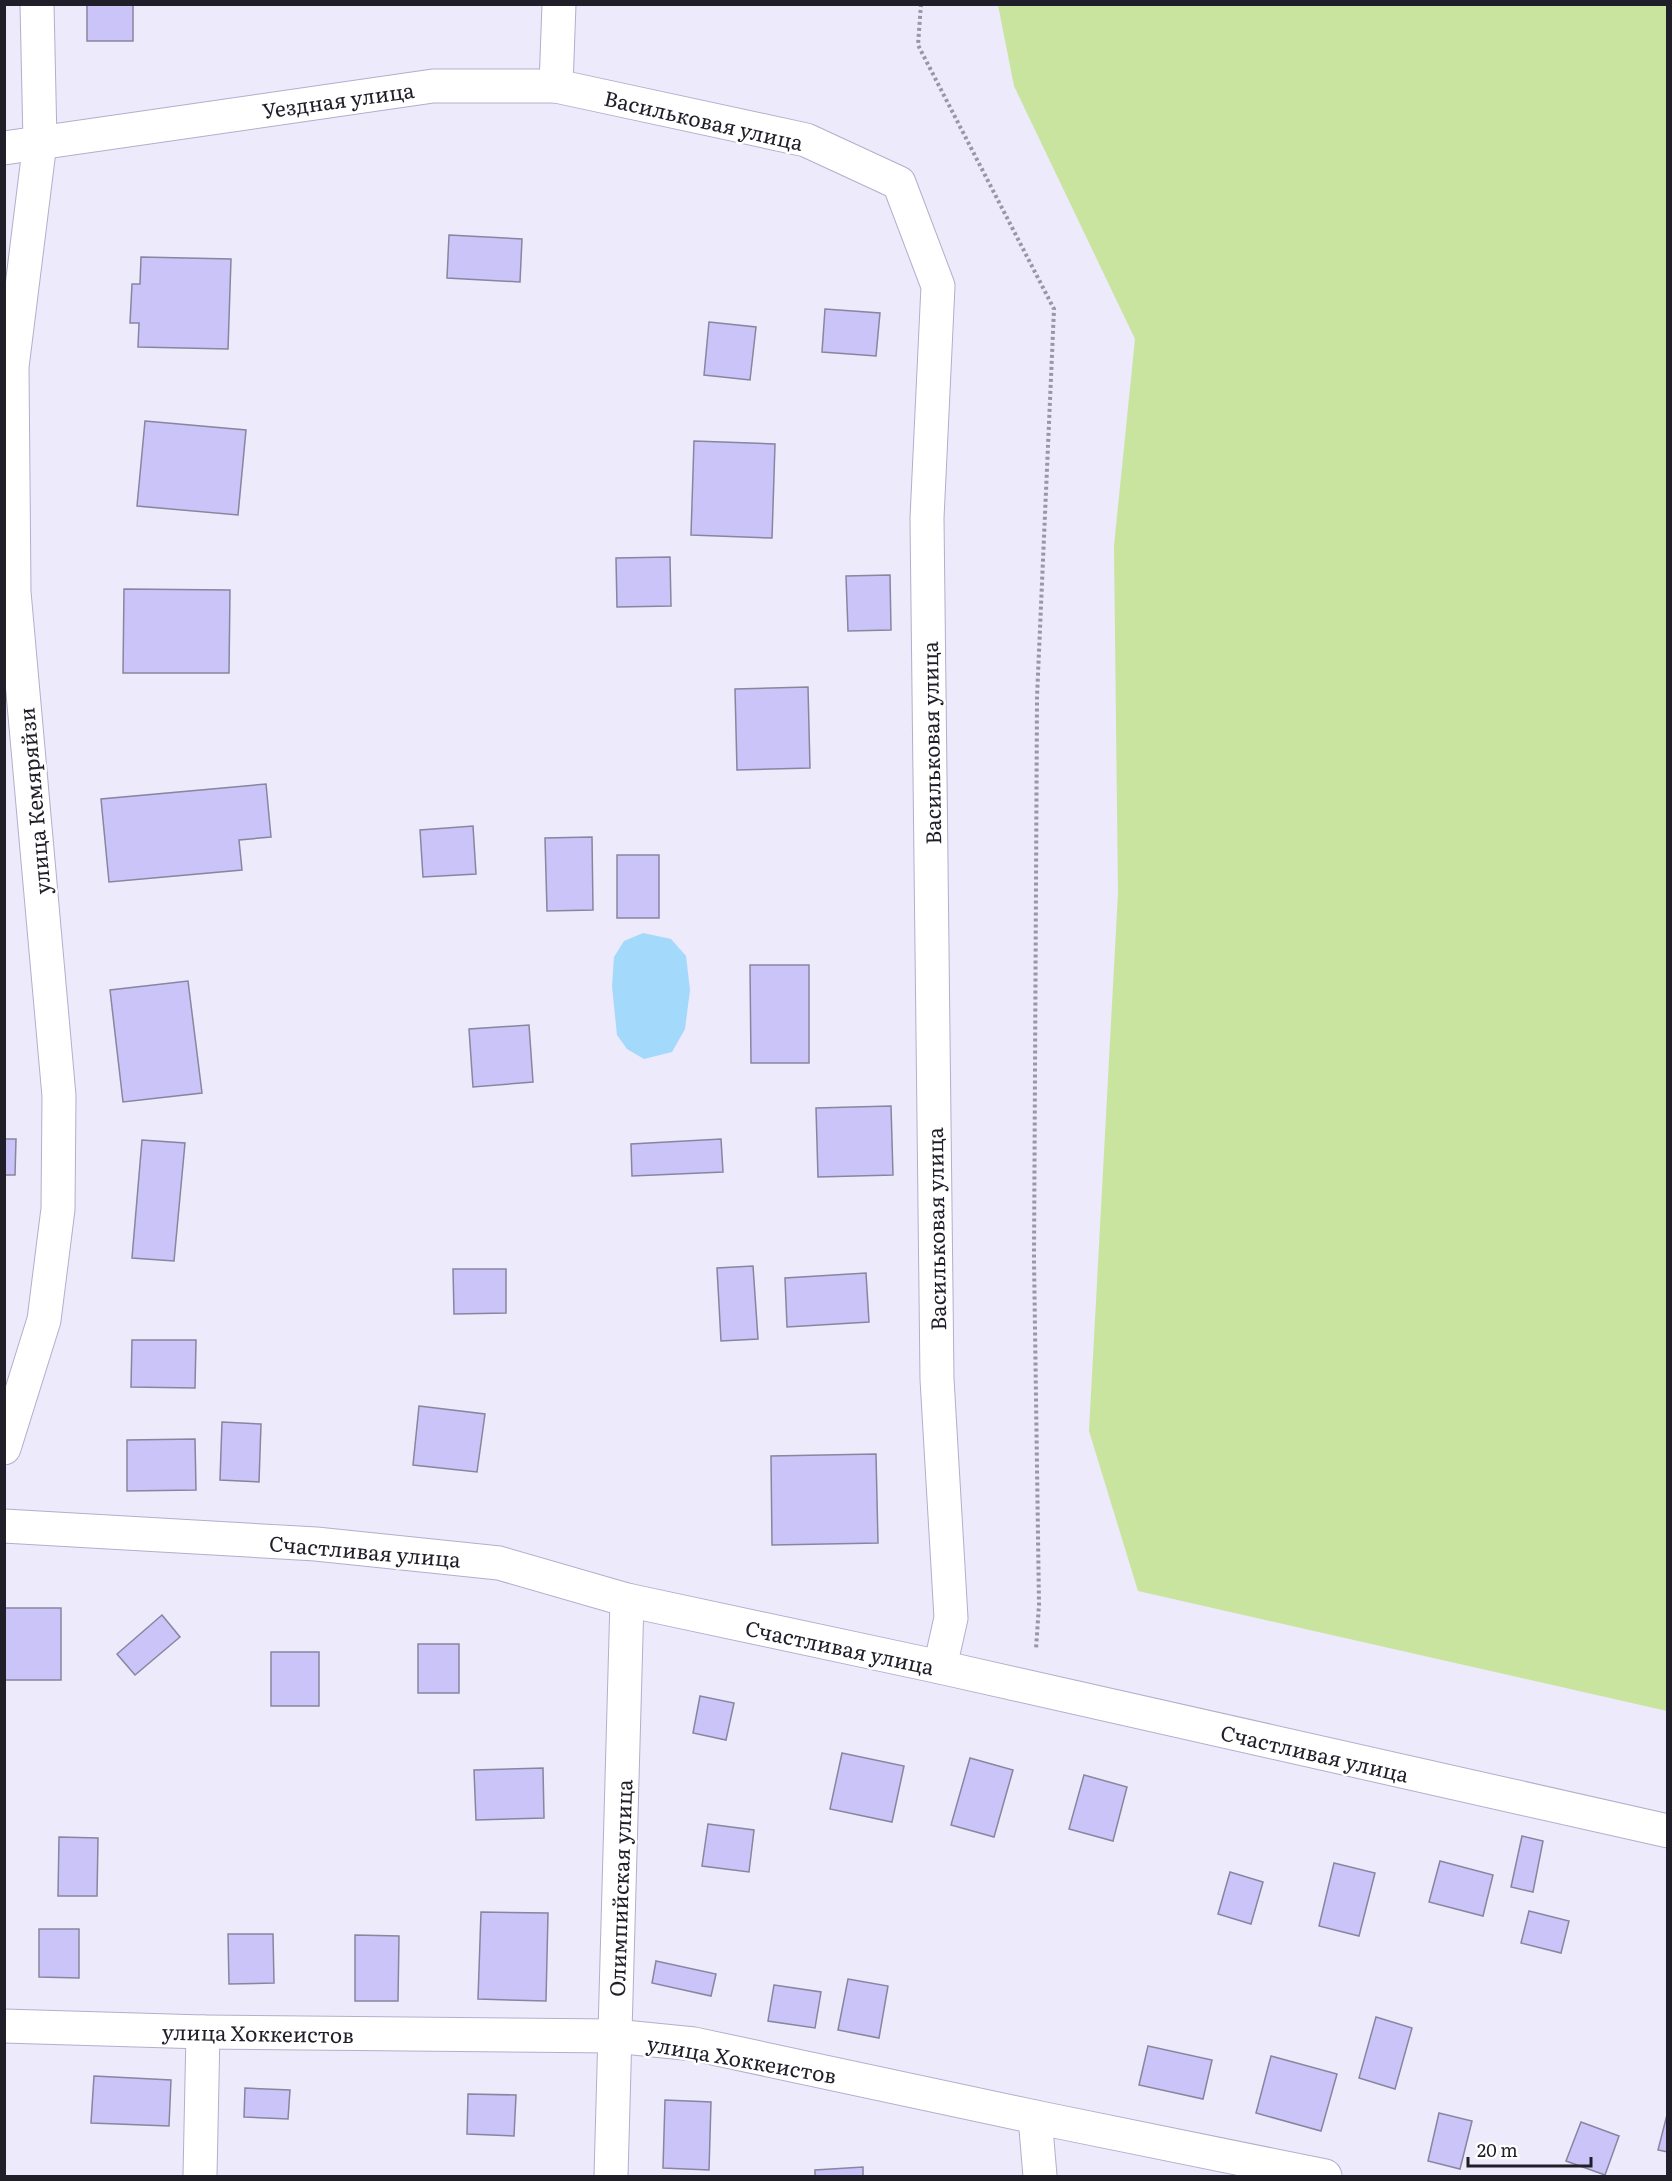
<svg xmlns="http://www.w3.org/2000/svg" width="1672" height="2181" font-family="Literata,serif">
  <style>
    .green { fill: #c9e49f }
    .water { fill: #a3d9fb }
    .building { fill: #cbc4f9; stroke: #88859f; stroke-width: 1.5 }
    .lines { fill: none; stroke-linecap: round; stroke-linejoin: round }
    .minor-casing { stroke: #b2afcb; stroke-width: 35 }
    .path { stroke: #9997a5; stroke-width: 4; stroke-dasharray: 3 3; stroke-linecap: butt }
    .minor { stroke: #fff; stroke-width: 33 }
    .labels { text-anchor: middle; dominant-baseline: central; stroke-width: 5; stroke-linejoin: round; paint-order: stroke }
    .street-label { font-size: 21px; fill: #201f29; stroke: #fff }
  </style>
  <rect width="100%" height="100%" fill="#eceafb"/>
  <path class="green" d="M998,5H1667V1711L1138,1591L1089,1431L1118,893L1114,546L1135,339L1014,86Z"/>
  <path class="water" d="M643,933L671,939L686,956L690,990L685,1029L672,1052L644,1059L627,1049L617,1035L612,986L614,957L624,941Z"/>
  <g class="building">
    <rect x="87" y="4" width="46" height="37"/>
    <path d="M449,235L522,239L520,282L447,278Z"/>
    <path d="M141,257L231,259L228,349L138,347L139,323H130L132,284H140Z"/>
    <path d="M825,309L880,313L876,356L822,352Z"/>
    <path d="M709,322L756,327L750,380L704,375Z"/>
    <path d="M145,421L246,430L238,515L137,506Z"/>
    <path d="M694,441L775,444L772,538L691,535Z"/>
    <path d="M670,557L671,606L617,607L616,558Z"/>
    <path d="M890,575L891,630L848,631L846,576Z"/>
    <path d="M124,589L230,590L229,673H123Z"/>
    <path d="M808,687L810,768L737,770L735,689Z"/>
    <path d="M266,784L271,837L239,840L242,870L109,882L101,799Z"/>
    <path d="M473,826L476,874L423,877L420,830Z"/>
    <path d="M592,837L593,910L547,911L545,838Z"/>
    <rect x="617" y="855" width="42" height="63"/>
    <path d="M750,965H809V1063H751Z"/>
    <path d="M188,981L202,1093L123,1102L110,990Z"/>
    <path d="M529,1025L533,1082L473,1087L469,1029Z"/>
    <path d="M891,1106L893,1175L818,1177L816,1108Z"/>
    <path d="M4,1139H16L15,1175H4Z"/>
    <path d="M721,1139L723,1172L632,1176L631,1144Z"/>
    <path d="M142,1140L185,1143L174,1261L132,1258Z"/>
    <path d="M753,1266L758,1339L721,1341L717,1268Z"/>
    <path d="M453,1269H506V1313L454,1314Z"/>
    <path d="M866,1273L869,1322L787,1327L785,1278Z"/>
    <path d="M132,1340H196L195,1388L131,1387Z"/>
    <path d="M419,1406L485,1414L477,1472L413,1465Z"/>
    <path d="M222,1422L261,1424L259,1482L220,1480Z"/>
    <path d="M195,1439L196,1490L127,1491V1440Z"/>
    <path d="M876,1454L878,1543L772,1545L771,1456Z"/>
    <rect x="4" y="1608" width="57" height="72"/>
    <path d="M162,1615L180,1637L135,1675L117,1654Z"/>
    <rect x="418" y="1644" width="41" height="49"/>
    <rect x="271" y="1652" width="48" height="54"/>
    <path d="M700,1696L734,1703L726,1740L693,1733Z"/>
    <path d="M842,1753L904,1766L892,1822L830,1809Z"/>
    <path d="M970,1758L1013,1770L994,1837L951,1825Z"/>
    <path d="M543,1768L544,1818L476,1820L474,1770Z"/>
    <path d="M1084,1775L1127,1787L1113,1841L1069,1829Z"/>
    <path d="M708,1824L754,1830L749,1872L702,1866Z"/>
    <path d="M1522,1836L1543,1841L1533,1892L1511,1887Z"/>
    <path d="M59,1837L98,1838L97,1896H58Z"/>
    <path d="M1440,1861L1493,1875L1483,1916L1429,1902Z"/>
    <path d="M1334,1863L1375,1873L1359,1936L1319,1926Z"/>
    <path d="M1230,1872L1263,1882L1251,1924L1218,1914Z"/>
    <path d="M1529,1911L1569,1921L1561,1953L1521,1943Z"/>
    <path d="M481,1912L548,1913L546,2001L478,1999Z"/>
    <path d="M39,1929H79V1978L39,1977Z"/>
    <path d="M228,1934H273L274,1983L229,1984Z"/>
    <path d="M355,1935L399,1936L398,2001H355Z"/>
    <path d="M656,1961L716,1974L711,1996L652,1983Z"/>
    <path d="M848,1979L888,1986L879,2038L838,2030Z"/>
    <path d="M774,1985L821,1992L815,2028L768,2021Z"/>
    <path d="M1376,2017L1412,2028L1395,2089L1359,2078Z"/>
    <path d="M1148,2046L1212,2060L1203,2099L1139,2085Z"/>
    <path d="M1271,2056L1337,2074L1321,2131L1256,2113Z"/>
    <path d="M94,2076L171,2080L169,2126L91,2123Z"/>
    <path d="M245,2088L290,2090L288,2119L244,2117Z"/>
    <path d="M468,2094L516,2095L514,2136L467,2134Z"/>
    <path d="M665,2100L711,2102L709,2170L663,2168Z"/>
    <path d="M1668,2111V2152L1658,2150Z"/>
    <path d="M1439,2113L1472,2121L1460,2169L1428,2161Z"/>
    <path d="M1581,2122L1619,2136L1605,2175L1566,2161Z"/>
    <path d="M863,2167V2176H815V2170Z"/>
  </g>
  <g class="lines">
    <defs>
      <g id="minor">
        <path d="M556,86L806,140L899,183L938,286L927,518L937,1379L951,1618L940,1667"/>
        <path d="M4,148L433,86H556L559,4"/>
        <path d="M4,1448L44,1320L58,1209L59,1096L14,592L12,367L40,142L37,4"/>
        <path d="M4,1526L316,1544L499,1563L627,1600L940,1667L1668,1831"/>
        <path d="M4,2026L203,2032L614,2036L694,2044L1035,2117L1325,2176"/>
        <path d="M1035,2117L1040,2176"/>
        <path d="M200,2176L203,2032"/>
        <path d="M611,2176L627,1600"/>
      </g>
    </defs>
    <use href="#minor" class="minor-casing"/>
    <path class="path" d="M921,4L918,45L1054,309L1037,697L1034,1259L1039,1605L1036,1649"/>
    <use href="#minor" class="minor"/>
  </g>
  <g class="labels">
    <g class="street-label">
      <text transform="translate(338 99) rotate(-8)">Уездная улица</text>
      <text transform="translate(704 119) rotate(13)">Васильковая улица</text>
      <text transform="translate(930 743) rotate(-91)">Васильковая улица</text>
      <text transform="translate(33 801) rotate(-95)">улица Кемяряйзи</text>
      <text transform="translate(935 1229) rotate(-91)">Васильковая улица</text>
      <text transform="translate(365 1550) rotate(5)">Счастливая улица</text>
      <text transform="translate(840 1646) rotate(12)">Счастливая улица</text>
      <text transform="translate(1315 1752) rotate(13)">Счастливая улица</text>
      <text transform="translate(619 1888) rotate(-88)">Олимпийская улица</text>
      <text transform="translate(258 2032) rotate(1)">улица Хоккеистов</text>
      <text transform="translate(742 2058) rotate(10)">улица Хоккеистов</text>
    </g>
  </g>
  <rect width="1672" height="2181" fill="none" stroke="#201f29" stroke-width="12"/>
  <path d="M1468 2157v9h123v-9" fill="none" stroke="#201f29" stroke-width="3"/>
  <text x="1477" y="2157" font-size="18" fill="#201f29" stroke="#ffffff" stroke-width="4.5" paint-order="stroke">20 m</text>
</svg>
